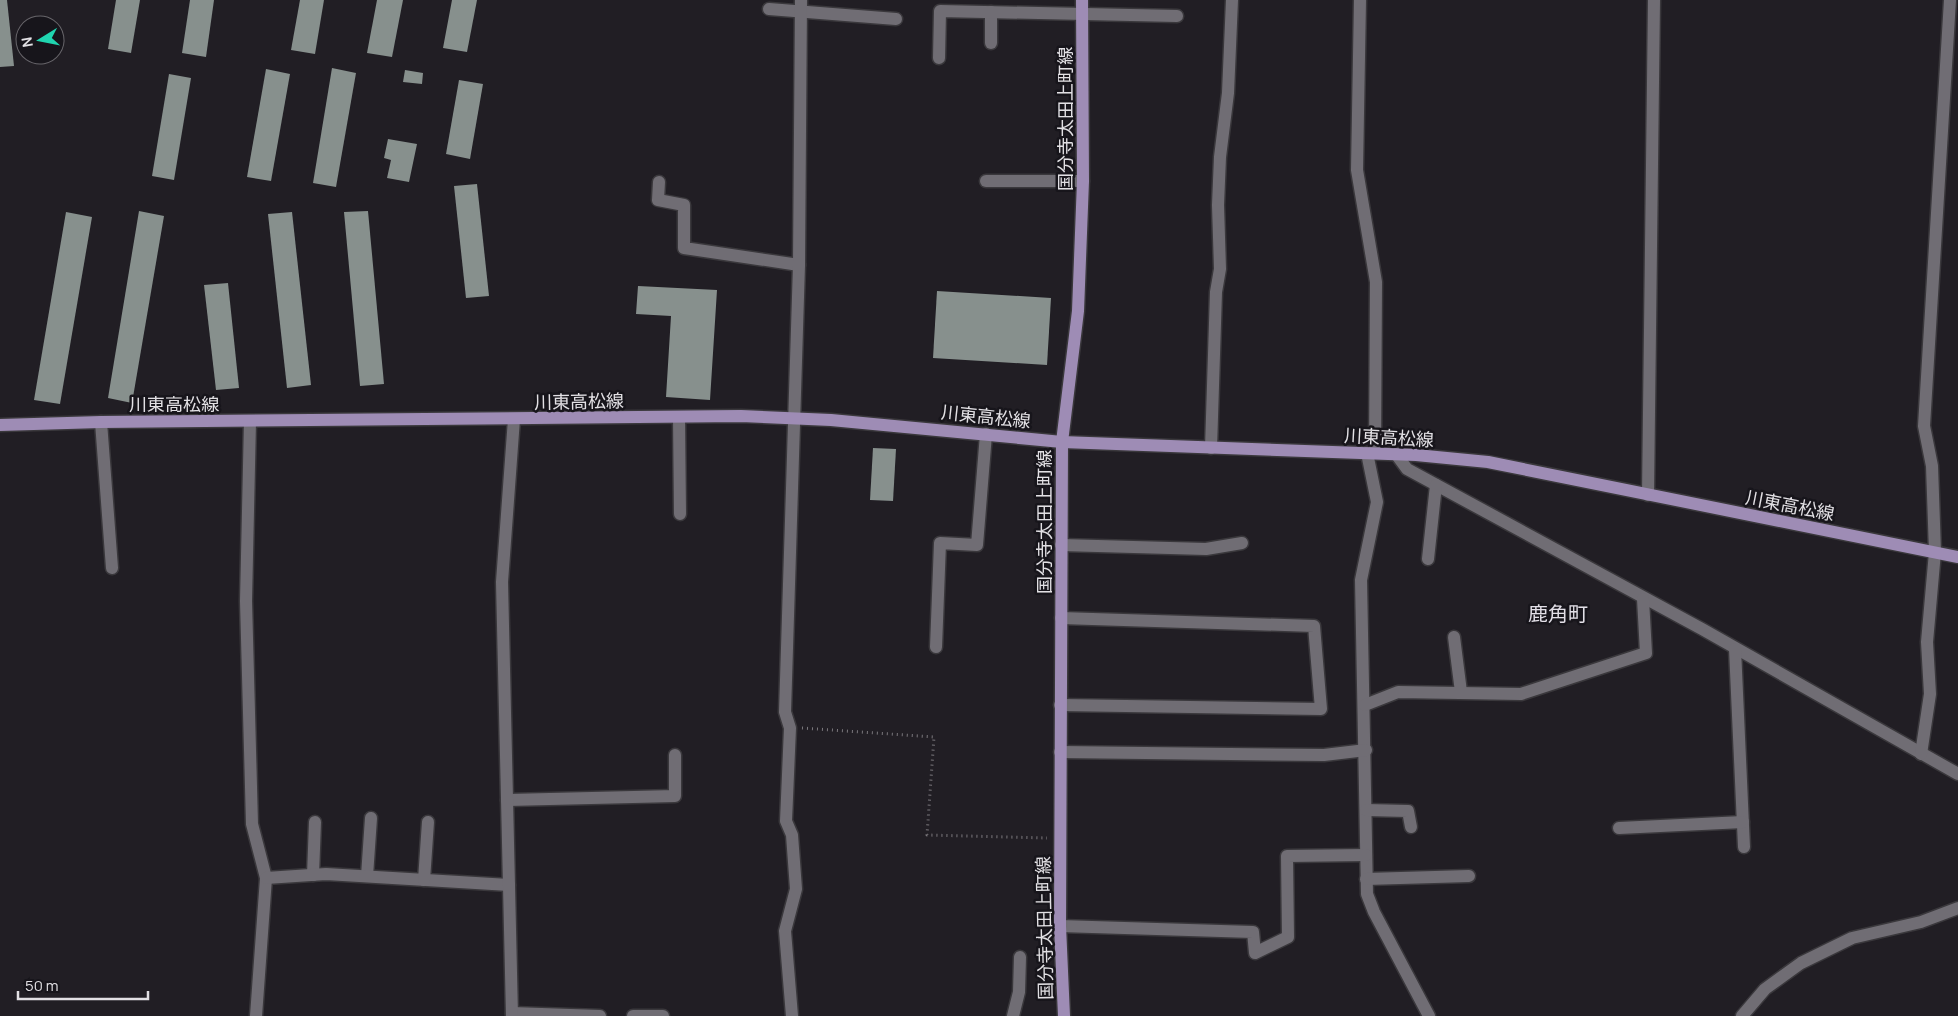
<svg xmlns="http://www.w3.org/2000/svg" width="1958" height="1016" font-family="Manrope,'Noto Sans JP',sans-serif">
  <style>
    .building { fill: #87908d }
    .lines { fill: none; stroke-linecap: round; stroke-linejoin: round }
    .minor-casing { stroke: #3a383c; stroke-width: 15 }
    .major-casing { stroke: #3a383c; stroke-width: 15 }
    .path { stroke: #7b787d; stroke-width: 3; stroke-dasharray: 1 4; stroke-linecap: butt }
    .minor { stroke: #706d74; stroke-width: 12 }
    .major { stroke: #9e8cb5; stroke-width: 12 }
    .labels { text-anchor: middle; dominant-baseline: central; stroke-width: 5; stroke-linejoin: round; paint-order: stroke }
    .street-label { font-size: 18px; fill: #e2e0e4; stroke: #17151b }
    .quarter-label { font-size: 20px; fill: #e2dfe7; stroke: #17151b }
  </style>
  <rect width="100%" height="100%" fill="#211e24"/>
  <g class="building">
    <path d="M0,0H7L14,66L0,67Z"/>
    <path d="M116,0H140L131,53L108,49Z"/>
    <path d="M190,0H214L206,57L182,53Z"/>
    <path d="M300,0H324L315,54L291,50Z"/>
    <path d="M377,0H403L392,57L367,53Z"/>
    <path d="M452,0H477L467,52L443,48Z"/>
    <path d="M332,68L356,73L336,187L313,183Z"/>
    <path d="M266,69L290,74L271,181L247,177Z"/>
    <path d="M405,70L423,73L422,84L403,82Z"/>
    <path d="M169,74L191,78L174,180L152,176Z"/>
    <path d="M459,80L483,84L470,159L446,154Z"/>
    <path d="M388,139L417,144L409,182L387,178L391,160L384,158Z"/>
    <path d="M477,184L489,296L466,298L454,186Z"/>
    <path d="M139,211L164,216L132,403L108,398Z"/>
    <path d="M368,211L384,384L360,386L344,212Z"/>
    <path d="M66,212L92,217L60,404L34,400Z"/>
    <path d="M292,212L311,385L287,388L268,214Z"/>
    <path d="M228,283L239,388L216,390L204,285Z"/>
    <path d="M638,286L717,290L710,400L666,397L671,316L636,314Z"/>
    <path d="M937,291L1051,298L1047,365L933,358Z"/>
    <path d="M873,448L896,449L893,501L870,500Z"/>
  </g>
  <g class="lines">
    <defs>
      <g id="minor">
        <path d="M1360,0L1357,170L1376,282L1375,453"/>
        <path d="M769,9L896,19"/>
        <path d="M991,12V43"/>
        <path d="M939,58L940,11L1177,16"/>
        <path d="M986,181H1083"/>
        <path d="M659,182L658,200L684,205V248L799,265"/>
        <path d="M679,417L680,514"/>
        <path d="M250,421L246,601L252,824L266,878L256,1016"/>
        <path d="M101,422L112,568"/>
        <path d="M1211,448L1216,292L1220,269L1218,205L1220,157L1228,93L1232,0"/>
        <path d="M1367,453L1377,502L1361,580L1367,894L1374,912L1429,1016"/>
        <path d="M1396,454L1407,469L1702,629L1958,774"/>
        <path d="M1648,495L1654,0"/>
        <path d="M1061,545L1206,549L1242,543"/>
        <path d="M1428,559L1436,485"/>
        <path d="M1454,637L1461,692"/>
        <path d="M936,647L940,543L977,545L986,434"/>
        <path d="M1735,649L1744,847"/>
        <path d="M1060,705L1321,709L1314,626L1061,618"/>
        <path d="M1365,705L1398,692L1521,694L1646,653L1643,599"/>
        <path d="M1060,752L1324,755L1366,750"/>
        <path d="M1921,754L1930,694L1927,642L1935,552L1932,466L1924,426L1950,0"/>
        <path d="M507,800L675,796V755"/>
        <path d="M1366,810L1408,811L1411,827"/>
        <path d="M1619,828L1743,822"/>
        <path d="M313,875L315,822"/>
        <path d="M367,876L371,818"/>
        <path d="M266,878L326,874L509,885"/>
        <path d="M1366,879L1469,876"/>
        <path d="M424,880L428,822"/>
        <path d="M1060,926L1253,932L1255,953L1288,937L1287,856L1366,855"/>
        <path d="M512,1013L600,1016"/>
        <path d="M512,1016L502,582L514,419"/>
        <path d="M633,1016H663"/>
        <path d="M792,1016L785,931L796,889L792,835L786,821L790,728L785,712L799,265L801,0"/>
        <path d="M1013,1016L1019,992L1020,957"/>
        <path d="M1742,1016L1765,989L1801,963L1852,938L1921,922L1958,908"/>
      </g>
      <g id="major">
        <path d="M0,425L101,422L741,416L831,420L1062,442L1416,455L1488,462L1958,557"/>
        <path d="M1064,1016L1060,926L1062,442L1078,311L1083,181L1082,0"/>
      </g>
    </defs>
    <use href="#minor" class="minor-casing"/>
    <use href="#major" class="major-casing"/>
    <path class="path" d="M802,728L934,737L927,835L1047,838"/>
    <use href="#minor" class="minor"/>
    <use href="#major" class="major"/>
  </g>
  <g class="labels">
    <g class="street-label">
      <text transform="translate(1065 119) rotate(-90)">国分寺太田上町線</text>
      <text transform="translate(579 401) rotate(-1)">川東高松線</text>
      <text x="174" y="404">川東高松線</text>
      <text transform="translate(986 416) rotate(6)">川東高松線</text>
      <text transform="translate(1389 437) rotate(3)">川東高松線</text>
      <text transform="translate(1790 505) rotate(11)">川東高松線</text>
      <text transform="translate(1044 522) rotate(-90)">国分寺太田上町線</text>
      <text transform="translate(1044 928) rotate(-91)">国分寺太田上町線</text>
    </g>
    <g class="quarter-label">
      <text x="1558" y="613">鹿角町</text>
    </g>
  </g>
  <g transform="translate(40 40) rotate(260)"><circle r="24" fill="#17151b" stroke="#68666b"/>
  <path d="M0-4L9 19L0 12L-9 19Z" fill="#20d5b0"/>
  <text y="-8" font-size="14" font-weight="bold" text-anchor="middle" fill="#e2e0e4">N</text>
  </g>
  <path d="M18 991v8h130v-8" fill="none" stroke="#e2e0e4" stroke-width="2.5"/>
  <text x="25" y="991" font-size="15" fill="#e2e0e4" stroke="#17151b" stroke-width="4" paint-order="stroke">50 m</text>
</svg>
